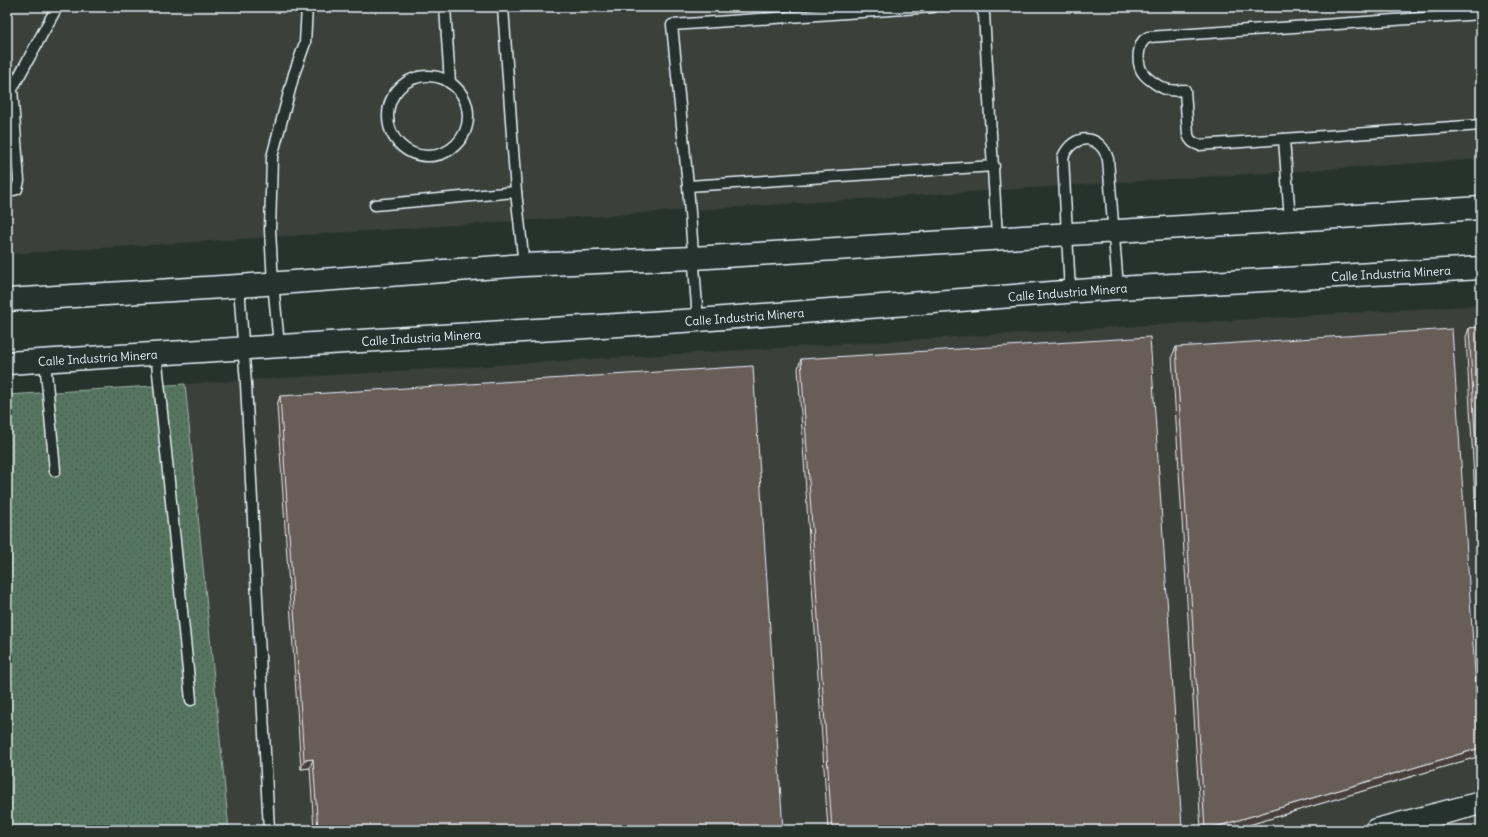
<svg xmlns="http://www.w3.org/2000/svg" width="1488" height="837" font-family="Delius,sans-serif">
  <style>
    .built { fill: #3a403a }
    .grass { fill: url(#grass-dots); stroke: #9eb3ab }
    .lines { fill: none; stroke-linecap: round; stroke-linejoin: round }
    .service-casing { stroke: #e8f1f8; stroke-width: 13 }
    .secondary-casing { stroke: #e8f1f8; stroke-width: 25 }
    .service { stroke: #26332d; stroke-width: 10 }
    .secondary { stroke: #26332d; stroke-width: 22 }
    .wall { fill: #5a504c; stroke: #e8f1f8 }
    .shaded-wall { fill: #4a413e; stroke: #e8f1f8 }
    .building { fill: #695d58; stroke: #e8f1f8 }
    .labels { text-anchor: middle; dominant-baseline: central; stroke-width: 3.5; stroke-linejoin: round; paint-order: stroke }
    .street-label { font-size: 12px; fill: #e8f1f8; stroke: #26332d }
  </style>
  <defs>
    <pattern id="grass-dots" width="8" height="8" patternUnits="userSpaceOnUse"><rect width="8" height="8" fill="#55755e"/><path d="M2 2h.1M6 6h.1" fill="none" stroke="#4d5c53" stroke-width="1.8" stroke-linecap="round"/></pattern>
  </defs>
  <rect width="100%" height="100%" fill="#26332d"/>
  <filter id="ink" filterUnits="userSpaceOnUse"><feTurbulence type="fractalNoise" baseFrequency=".025" numOctaves="2"/><feDisplacementMap in="SourceGraphic" scale="8" xChannelSelector="R" yChannelSelector="G"/><feConvolveMatrix kernelMatrix="1 2 1 2 8 2 1 2 1" color-interpolation-filters="sRGB"/></filter>
  <g filter="url(#ink)">
    <g class="built">
      <path d="M7,7H1481V159L7,254Z"/>
      <path d="M1481,305V830H229L185,384Z"/>
    </g>
    <path class="grass" d="M185,384L229,830H7V395Z"/>
    <g class="lines">
      <defs>
        <g id="service">
          <path d="M445,7L450,83"/>
          <path d="M503,7L516,192L524,265"/>
          <path d="M980,7L984,14L997,237"/>
          <path d="M1481,14L1149,37C1137,41 1136,63 1143,73C1147,79 1162,89 1169,90C1174,91 1180,90 1185,90L1188,135C1190,141 1193,143 1199,145L1481,125"/>
          <circle cx="428" cy="116" r="40"/>
          <path d="M1284,139L1290,220"/>
          <path d="M688,186L994,166"/>
          <path d="M7,192L17,189L19,181L12,89L57,7"/>
          <path d="M375,205L516,192"/>
          <path d="M239,286L246,384L269,830"/>
          <path d="M1070,292L1063,157C1073,133 1100,133 1108,159L1118,288"/>
          <path d="M698,320L688,186L672,25L933,7"/>
          <path d="M279,345L273,283L270,230L272,157L294,74L305,43L307,7"/>
          <path d="M156,353L191,700"/>
          <path d="M45,360L55,471"/>
        </g>
        <g id="secondary">
          <path d="M7,300L239,286L524,265L693,258L1481,208"/>
          <path id="s1" d="M7,363L698,320L1118,288L1481,268"/>
          <path d="M1376,830L1481,803"/>
        </g>
      </defs>
      <use href="#service" class="service-casing"/>
      <use href="#secondary" class="secondary-casing"/>
      <use href="#service" class="service"/>
      <use href="#secondary" class="secondary"/>
    </g>
    <g class="wall">
      <path d="M1481,327V602L1466,337L1469,328Z"/>
      <path d="M1176,347L1477,757L1232,830H1201L1172,356Z"/>
      <path d="M801,359L1182,827L1181,830H828L798,368Z"/>
      <path d="M280,396L783,830H314L310,768L301,769L277,405Z"/>
    </g>
    <g class="shaded-wall">
      <path d="M1480,748L1477,757L1232,830H1205Z"/>
      <path d="M313,759L310,768L301,769L304,760Z"/>
      <path d="M1182,827L1181,830H1136Z"/>
    </g>
    <g class="building">
      <path d="M1481,327V537L1469,328Z"/>
      <path d="M1452,329L1480,748L1205,830L1176,347Z"/>
      <path d="M1150,337L1182,827L1136,830H832L801,359Z"/>
      <path d="M753,366L783,830H318L313,759L304,760L280,396Z"/>
    </g>
  </g>
  <g class="labels">
    <g class="street-label">
      <text stroke="none"><textPath href="#s1" startOffset="1387">Calle Industria Minera</textPath></text>
      <text stroke="none"><textPath href="#s1" startOffset="1063">Calle Industria Minera</textPath></text>
      <text stroke="none"><textPath href="#s1" startOffset="739">Calle Industria Minera</textPath></text>
      <text stroke="none"><textPath href="#s1" startOffset="415">Calle Industria Minera</textPath></text>
      <text stroke="none"><textPath href="#s1" startOffset="91">Calle Industria Minera</textPath></text>
    </g>
  </g>
  <rect width="1488" height="837" fill="none" stroke="#26332d" stroke-width="24"/>
  <rect x="12" y="12" width="1464" height="813" fill="none" stroke="#e8f1f8" stroke-width="1.5" filter="url(#ink)"/>
</svg>
